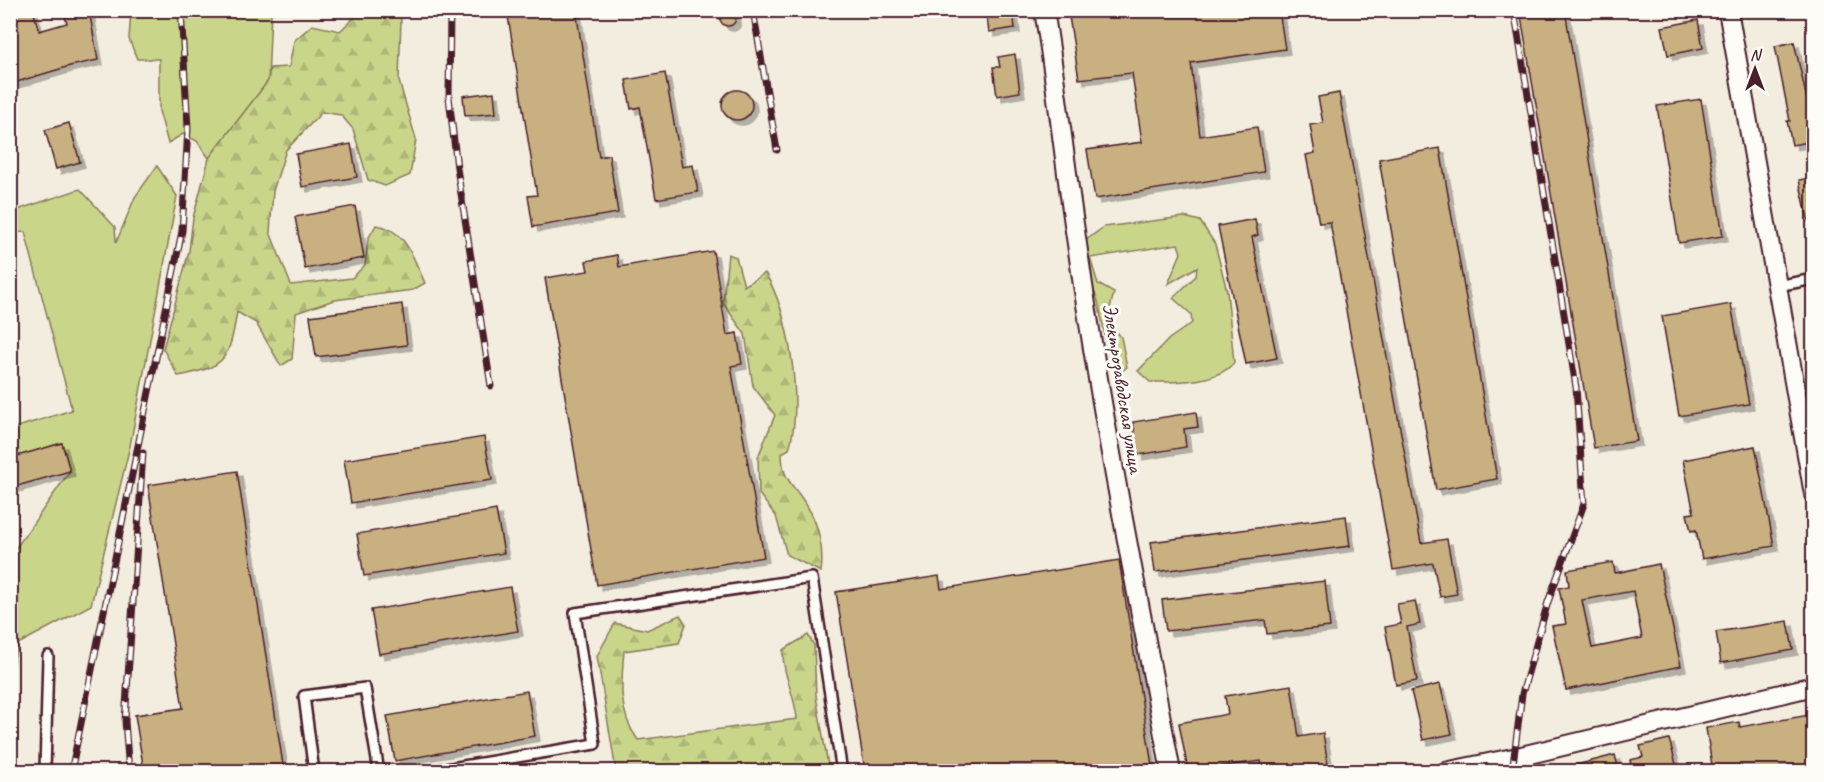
<svg xmlns="http://www.w3.org/2000/svg" width="1824" height="782" font-family="Caveat,sans-serif">
  <style>
    .green { fill: #c9d68a; stroke: #8a7a5a; stroke-width: 1.5 }
    .forest { fill: url(#forest-firs); stroke: #8a7a5a; stroke-width: 1.5 }
    .building { fill: #c8b080; stroke: #4a1f2b; stroke-width: 1.5; fill-rule: evenodd; filter: url(#shadow) }
    .lines { fill: none; stroke-linecap: round; stroke-linejoin: round }
    .service-casing { stroke: #4a1f2b; stroke-width: 14 }
    .minor-casing { stroke: #4a1f2b; stroke-width: 22 }
    .service { stroke: #fdfcf7; stroke-width: 9 }
    .minor { stroke: #fdfcf7; stroke-width: 18 }
    .rail-casing { stroke: #4a1f2b; stroke-width: 7 }
    .rail { stroke: #fdfcf7; stroke-width: 4.5; stroke-dasharray: 14; stroke-linecap: butt }
    .labels { text-anchor: middle; dominant-baseline: central; stroke-width: 6; stroke-linejoin: round; paint-order: stroke }
    .street-label { font-size: 21px; fill: #4a1f2b; stroke: #fdfcf7 }
  </style>
  <defs>
    <pattern id="forest-firs" width="22" height="20" patternUnits="userSpaceOnUse" patternTransform="scale(1.5)"><rect width="22" height="20" fill="#c9d68a"/><path d="M5 1l3.5 6h-7zM16 11l3.5 6h-7z" fill="#aeb777"/></pattern>
    <filter id="shadow"><feDropShadow dx="5" dy="5" stdDeviation="0" flood-color="#0004"/></filter>
  </defs>
  <rect width="100%" height="100%" fill="#f2eddf"/>
  <filter id="ink" filterUnits="userSpaceOnUse"><feTurbulence type="fractalNoise" baseFrequency=".0167" numOctaves="2"/><feDisplacementMap in="SourceGraphic" scale="12" xChannelSelector="R" yChannelSelector="G"/><feConvolveMatrix kernelMatrix="1 2 1 2 8 2 1 2 1" color-interpolation-filters="sRGB"/></filter>
  <g filter="url(#ink)">
    <g class="green">
      <path d="M131,11H271L268,81L209,158L197,141L183,134L168,143L159,111V59H137L129,39Z"/>
      <path d="M157,166L177,196L130,446L91,605L18,644L11,669V555L70,471L62,443L11,458V429L72,410L25,232L11,233V212L80,189L115,227L116,243L135,197Z"/>
      <path d="M1184,217L1200,221L1215,244L1227,291L1234,363C1216,383 1176,382 1150,382L1138,371L1169,339L1192,323L1191,314L1173,298L1196,276L1197,267L1168,284L1181,253L1178,244L1090,258L1098,284L1114,293L1107,319L1121,337L1127,367L1118,374L1109,355L1098,301L1084,267L1086,240L1104,227Z"/>
    </g>
    <g class="forest">
      <path d="M361,11H394L401,17L399,81L416,139L410,175L385,186L368,180L353,129L341,115L322,112L286,150L273,191L270,232L291,285L352,278L365,265L368,239L376,225C406,229 413,258 425,283L413,290L334,300L296,313L292,359L281,366L256,323L237,312C229,359 227,367 178,376L163,349L189,251L193,218L209,158L268,81L270,68L289,67L294,41L312,25L340,31Z"/>
      <path d="M728,254L736,257L744,286L765,273C790,314 803,403 789,449L782,453C782,481 793,483 807,506C819,525 824,550 821,572L787,555L776,516L759,494L758,457L775,415L753,386L745,334L723,303Z"/>
      <path d="M680,615L686,624L679,643L624,651C621,683 618,713 638,740L797,719C795,694 782,674 783,650L808,635L814,645L816,696L829,771H616L597,656L615,623L647,630Z"/>
    </g>
    <g class="building">
      <circle cx="728" cy="18" r="8"/>
      <path d="M10,10H33L39,31L67,23L63,10H89L98,60L70,66L10,84Z"/>
      <path d="M507,10H576L599,157L609,155L618,213L533,227L528,196L537,195Z"/>
      <path d="M986,10H1013L1015,28L989,32Z"/>
      <path d="M1068,10H1279L1285,49L1191,63L1200,136L1257,127L1264,172L1095,199L1087,150L1142,142L1132,73L1079,79Z"/>
      <path d="M1520,10H1565L1637,441L1594,448Z"/>
      <path d="M1698,20L1703,48L1668,55L1662,27Z"/>
      <path d="M1794,42L1811,117L1814,116V141L1792,145L1787,121H1790L1775,46Z"/>
      <path d="M1015,54L1020,92L997,96L993,67H1000L998,57Z"/>
      <path d="M665,73L682,167L693,165L698,192L656,199L640,107L631,109L626,80Z"/>
      <circle cx="737" cy="105" r="15"/>
      <path d="M494,92L496,113L465,116L463,96Z"/>
      <path d="M1339,93L1421,543L1447,539L1457,594L1440,597L1433,563L1393,570L1330,222L1319,223L1306,155L1315,153L1310,125L1323,123L1318,97Z"/>
      <path d="M1701,99L1723,236L1679,243L1657,106Z"/>
      <path d="M69,123L80,162L56,169L45,130Z"/>
      <path d="M351,144L357,177L302,187L296,154Z"/>
      <path d="M1440,148L1497,479L1436,490L1379,159Z"/>
      <path d="M1814,177V222L1809,223L1799,180Z"/>
      <path d="M355,206L364,258L305,269L295,217Z"/>
      <path d="M1255,219L1258,235L1252,237L1277,358L1246,364L1218,226Z"/>
      <path d="M713,251L727,335L737,333L742,364L731,366L764,557L597,585L545,278L588,271L586,261L617,255L619,267Z"/>
      <path d="M402,304L407,345L316,357L310,316Z"/>
      <path d="M1731,304L1749,404L1679,416L1662,316Z"/>
      <path d="M1196,412L1198,427L1184,429L1186,447L1138,455L1133,422Z"/>
      <path d="M484,437L492,480L351,503L344,460Z"/>
      <path d="M62,443L70,471L10,488V458Z"/>
      <path d="M1755,446L1774,546L1702,559L1696,530L1691,531L1687,514L1694,513L1683,460Z"/>
      <path d="M237,471L284,771H144L135,715L183,708L148,485Z"/>
      <path d="M496,510L504,553L364,576L357,534Z"/>
      <path d="M1346,516L1350,546L1155,572L1151,542Z"/>
      <path d="M1119,560L1153,771H865L836,592L939,576L941,589Z"/>
      <path d="M1613,562L1615,573L1659,564L1681,666L1566,690L1552,626L1566,624L1559,588L1569,586L1567,570ZM1633,591L1642,638L1592,648L1582,600Z"/>
      <path d="M1325,581L1330,627L1267,634L1265,620L1166,631L1162,600Z"/>
      <path d="M510,587L518,631L379,654L371,610Z"/>
      <path d="M1415,601L1420,624L1407,627L1417,681L1396,685L1385,627L1401,624L1397,604Z"/>
      <path d="M1788,621L1793,650L1721,663L1716,632Z"/>
      <path d="M1440,684L1452,734L1423,740L1411,691Z"/>
      <path d="M1291,685L1299,737L1323,733L1328,765L1285,771H1263L1261,761L1217,767L1218,771H1188L1179,723L1228,714L1225,696Z"/>
      <path d="M527,691L535,736L395,761L387,716Z"/>
      <path d="M1809,715L1810,721L1814,720V771H1713L1706,728L1739,722L1740,727Z"/>
      <path d="M1669,739L1678,771H1632L1630,760L1643,757L1640,746Z"/>
      <path d="M1615,755L1619,770L1569,771L1568,767Z"/>
    </g>
    <g class="lines">
      <defs>
        <g id="service">
          <path d="M1777,286L1814,279"/>
          <path d="M45,772L48,656"/>
          <path d="M314,772L304,696L365,688L379,772"/>
          <path d="M427,772L595,744L575,613L812,578L842,772"/>
        </g>
        <g id="minor">
          <path d="M1044,10C1057,88 1065,166 1077,244C1102,421 1138,596 1171,772"/>
          <path d="M1728,10L1814,494"/>
          <path d="M1445,772L1513,758L1814,686"/>
        </g>
      </defs>
      <use href="#service" class="service-casing"/>
      <use href="#minor" class="minor-casing"/>
      <use href="#service" class="service"/>
      <use href="#minor" class="minor"/>
      <defs>
        <g id="rail">
          <path d="M450,10L449,97L457,168L491,386"/>
          <path d="M753,10L777,150"/>
          <path d="M71,772L182,231L188,128L181,10"/>
          <path d="M129,772L125,721L143,453"/>
          <path d="M1512,772L1522,694L1548,602L1584,504L1576,387L1514,10"/>
        </g>
      </defs>
      <use href="#rail" class="rail-casing"/>
      <use href="#rail" class="rail"/>
    </g>
  </g>
  <g class="labels">
    <g class="street-label">
      <text transform="translate(1123 388) rotate(81)">Электрозаводская улица</text>
    </g>
  </g>
  <rect width="1824" height="782" fill="none" stroke="#fdfcf7" stroke-width="36"/>
  <rect x="18" y="18" width="1788" height="746" fill="none" stroke="#4a1f2b" stroke-width="2" filter="url(#ink)"/>
  <g transform="translate(1755 69)" stroke="#fdfcf7" stroke-width="4.5" paint-order="stroke">
  <path d="M0-4.5L10 22L0 15L-10 22Z" fill="#4a1f2b"/>
  <text y="-9" font-size="16" font-weight="bold" text-anchor="middle" fill="#4a1f2b">N</text>
  </g>
</svg>
